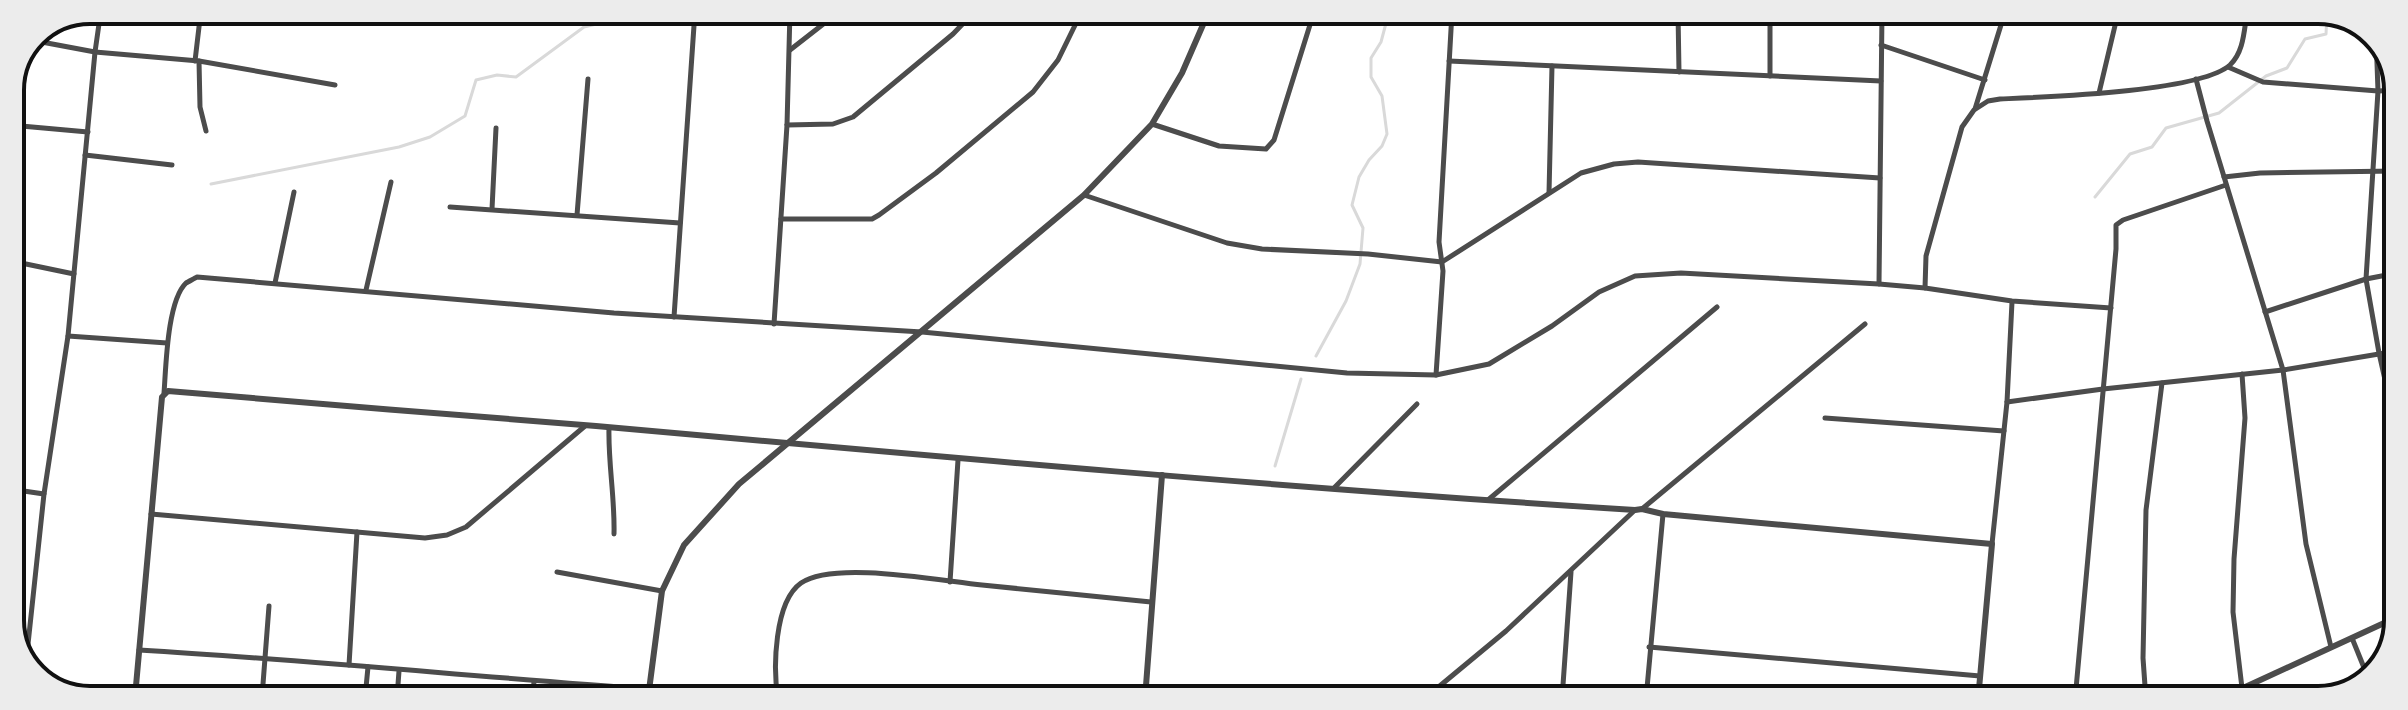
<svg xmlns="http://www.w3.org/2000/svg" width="2408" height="710" font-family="Poppins,sans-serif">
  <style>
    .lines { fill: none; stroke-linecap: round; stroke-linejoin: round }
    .stream { stroke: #d9d9d9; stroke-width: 3 }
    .minor { stroke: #4c4c4c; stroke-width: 5 }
    .tertiary { stroke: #4c4c4c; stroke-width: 6 }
    .rim { fill: none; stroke: #111; stroke-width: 4 }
  </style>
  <rect width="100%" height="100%" fill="#fff"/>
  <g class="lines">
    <g class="stream">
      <path d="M211,184L399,147L430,137L465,116L476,80L497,75L516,77L584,27L609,21L617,11"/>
      <path d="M2095,197L2130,154L2152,147L2166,128L2219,113L2266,76L2287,68L2305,39L2326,34L2327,13"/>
      <path d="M1316,356L1346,301L1360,264L1363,228L1352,205L1359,177L1369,160L1382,146L1387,134L1382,96L1371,77V58L1381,42L1389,12"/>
      <path d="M1275,466L1301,379"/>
    </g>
    <g class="minor">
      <path d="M1678,12L1679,72"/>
      <path d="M1770,12V76"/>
      <path d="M2376,36L2378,91L2366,279L2379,353L2396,429"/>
      <path d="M31,40L95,52L199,61L335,85"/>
      <path d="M1881,45L1985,80"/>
      <path d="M790,50L840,11"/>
      <path d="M195,61L201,10"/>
      <path d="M199,61L200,107L206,131"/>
      <path d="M1449,61L1881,81"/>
      <path d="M2228,67L2263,82L2378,91L2398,90"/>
      <path d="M2196,79L2207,121L2283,370L2306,544L2331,647"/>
      <path d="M2099,93L2118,13"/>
      <path d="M1975,109L2005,12"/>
      <path d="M1152,124L1219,146L1266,149L1274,140L1314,12"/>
      <path d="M10,125L88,132"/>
      <path d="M787,125L833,124L853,117L953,34L975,11"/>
      <path d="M85,155L172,165"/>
      <path d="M2224,177L2260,173L2397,171"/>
      <path d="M1549,193L1552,66"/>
      <path d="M1084,195L1227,243L1262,249L1368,254L1442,262L1581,173L1614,164L1638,162L1880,178"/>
      <path d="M450,207L680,223"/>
      <path d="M492,209L496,128"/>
      <path d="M577,215L588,79"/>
      <path d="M781,219H872L879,215L936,173L1033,92L1058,60L1082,11"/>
      <path d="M26,264L74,274"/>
      <path d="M275,283L294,192"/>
      <path d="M1879,284L1882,12"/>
      <path d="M1925,288L1926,256L1962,127L1974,110L1988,101L2000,99C2045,97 2200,92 2230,65C2244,52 2244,30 2247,13"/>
      <path d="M366,290L391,182"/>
      <path d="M2265,312L2366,279L2397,273"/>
      <path d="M674,317L695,11"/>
      <path d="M774,324L787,125L790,11"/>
      <path d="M68,336L167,343"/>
      <path d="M2242,374L2245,418L2234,559L2233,612L2242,688"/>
      <path d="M1436,375L1443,271L1439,242L1452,12"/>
      <path d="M164,393C166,368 167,301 186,283C188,282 195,278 197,277L614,313L922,332L1347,373L1436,375L1489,364L1552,326L1599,292L1635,276L1681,273L1879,284L1925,288L2012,301L2111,308"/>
      <path d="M2007,402L2103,389L2283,370L2397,351"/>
      <path d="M1825,418L2004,431"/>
      <path d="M609,428C608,463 615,498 614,534"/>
      <path d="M1334,488L1417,404"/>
      <path d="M10,489L44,494"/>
      <path d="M1488,500L1717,307"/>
      <path d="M1642,509L1865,324"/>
      <path d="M151,514L425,538L447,535L466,527L585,426"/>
      <path d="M1992,544L2007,402L2012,302"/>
      <path d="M557,572L662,591"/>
      <path d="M950,582L958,460"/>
      <path d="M2352,638L2369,680"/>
      <path d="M1649,647L1980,676"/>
      <path d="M139,650C309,660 478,677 648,689"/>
      <path d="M26,663L44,494L68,336L95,52L101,10"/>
      <path d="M349,665L357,532"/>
      <path d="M2234,692L2236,700"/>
      <path d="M262,697L269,606"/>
      <path d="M365,698L368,667"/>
      <path d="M397,698L399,671"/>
      <path d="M533,698L534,681"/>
      <path d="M778,698C773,669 774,602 801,583C834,560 941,581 982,585C1038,591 1095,596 1151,602"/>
      <path d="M1424,699L1506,631L1635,510"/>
      <path d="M1562,699L1571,572"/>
      <path d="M1646,699L1663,514"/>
      <path d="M2075,700L2116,249V225L2123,220L2226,185"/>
      <path d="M2146,700L2143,658L2146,510L2162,383"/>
    </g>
    <g class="tertiary">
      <path d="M135,697L162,397L168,391C311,404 453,414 596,426C942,457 1288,488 1635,510L1642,509L1663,514L1992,544L1978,700"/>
      <path d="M648,698L662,591L684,545L739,484L1084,195L1152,124L1182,73L1209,11"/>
      <path d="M1145,699L1162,475"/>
      <path d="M2217,700L2395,618"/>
    </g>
  </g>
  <path d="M0 0H2408V710H0ZM90 24H2318A66 66 0 0 1 2384 90V620A66 66 0 0 1 2318 686H90A66 66 0 0 1 24 620V90A66 66 0 0 1 90 24Z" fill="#ececec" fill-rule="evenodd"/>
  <path class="rim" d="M90 24H2318A66 66 0 0 1 2384 90V620A66 66 0 0 1 2318 686H90A66 66 0 0 1 24 620V90A66 66 0 0 1 90 24Z"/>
</svg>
